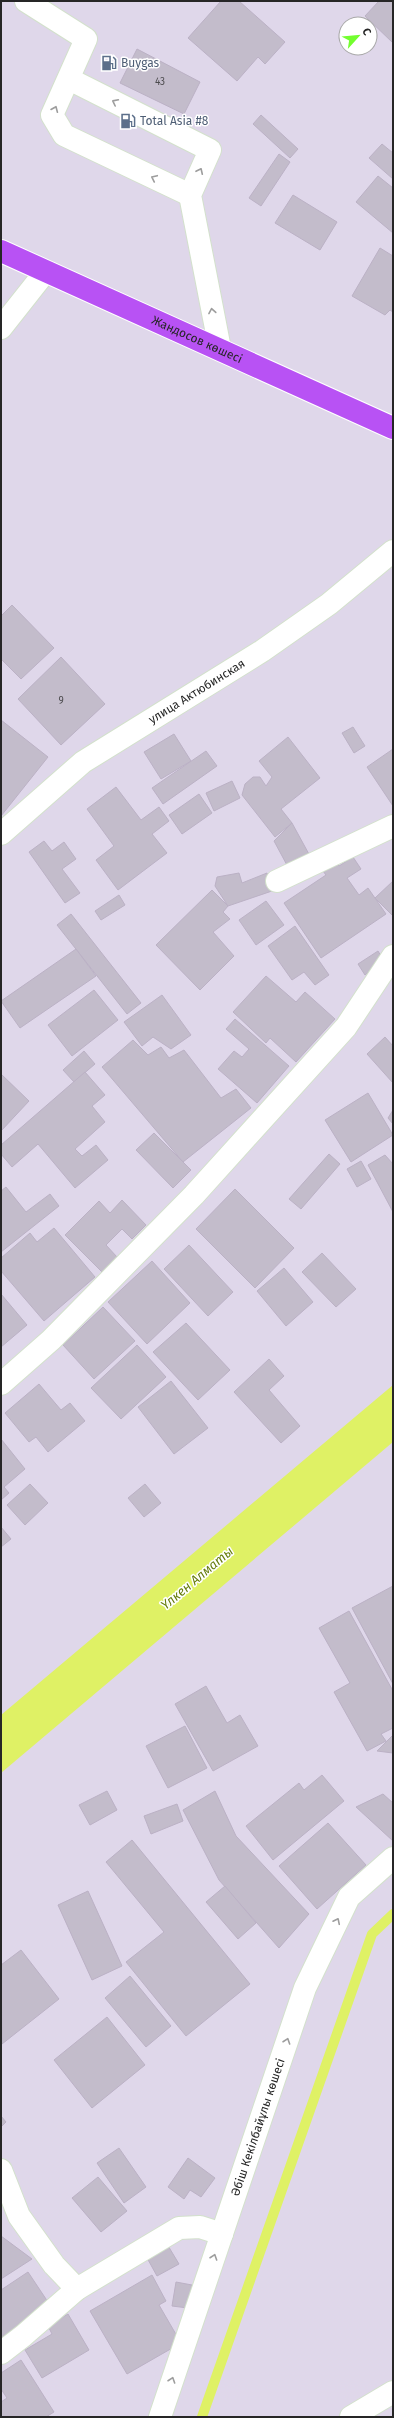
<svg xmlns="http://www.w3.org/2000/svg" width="394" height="2418" font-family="'Fira Sans',sans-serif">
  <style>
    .water { fill: #dff165 }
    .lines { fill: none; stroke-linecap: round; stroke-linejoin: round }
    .stream { stroke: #dff165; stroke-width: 10 }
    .building { fill: #c3bccb; stroke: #bbb1c5 }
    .minor-casing { stroke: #d3e1cc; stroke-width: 24 }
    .major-casing { stroke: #fff; stroke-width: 24 }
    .minor { stroke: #fff; stroke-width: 22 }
    .major { stroke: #b852f4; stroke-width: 22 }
    .oneway { stroke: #9d9d9d }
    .labels { text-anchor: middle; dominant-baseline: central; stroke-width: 3; stroke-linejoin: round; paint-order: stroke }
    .number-label { font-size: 10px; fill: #4d4c4f }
    .service-label { font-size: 12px; fill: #4e5e75; stroke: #fff; text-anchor: start }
    .street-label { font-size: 12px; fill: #262626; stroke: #fff }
    .water-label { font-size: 13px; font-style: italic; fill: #657c0b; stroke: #fff }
  </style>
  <rect width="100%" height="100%" fill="#dfd7ea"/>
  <path class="water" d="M393,1385V1442L1,1773V1715Z"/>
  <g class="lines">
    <path class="stream" d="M202,2417L372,1934L393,1914"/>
  </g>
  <g class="building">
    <path d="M221,1H239L285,42L265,64L258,57L237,81L188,38Z"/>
    <path d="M379,1H393V43L365,16Z"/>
    <path d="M137,49L200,82L184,114L120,83Z"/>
    <path d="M261,115L298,149L290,158L253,124Z"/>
    <path d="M382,144L393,153V179L369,158Z"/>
    <path d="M279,154L290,162L261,206L249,198Z"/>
    <path d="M378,176L393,188V233L356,202Z"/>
    <path d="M293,195L337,222L320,250L275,223Z"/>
    <path d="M380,248L393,256V312L390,310L385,315L352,296Z"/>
    <path d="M12,605L54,648L21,679L1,659V616Z"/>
    <path d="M61,657L105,704L61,745L18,699Z"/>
    <path d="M1,720L48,757L1,816Z"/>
    <path d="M353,727L365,746L354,753L342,733Z"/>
    <path d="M174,734L191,761L161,779L144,752Z"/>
    <path d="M288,737L320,778L281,809L292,823L275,837L242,795L245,784L253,777H260L266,786L272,777L259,761Z"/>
    <path d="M393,749V806L367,767Z"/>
    <path d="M206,751L217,766L163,804L152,788Z"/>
    <path d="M232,781L240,798L214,811L206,793Z"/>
    <path d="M116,787L141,820L159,807L169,821L152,834L167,853L118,890L96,860L114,846L87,809Z"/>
    <path d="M199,794L212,813L182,834L169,815Z"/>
    <path d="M292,823L310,856L288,867L274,841Z"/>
    <path d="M44,841L52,851L64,842L76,859L62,869L80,893L65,903L29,852Z"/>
    <path d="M353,857L361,869L347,878L359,895L368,888L386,914L321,958L284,903L326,875L323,871L336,862L339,866Z"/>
    <path d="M239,873L242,883L267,873L272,891L228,906L215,886L217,877Z"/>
    <path d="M393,881V916L375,898Z"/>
    <path d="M212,890L228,906L223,912L230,919L213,932L234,956L200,990L156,945Z"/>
    <path d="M119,895L125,905L101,920L95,911Z"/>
    <path d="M266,901L284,925L256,945L239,920Z"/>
    <path d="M71,914L141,1003L127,1014L57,925Z"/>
    <path d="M295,926L329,975L315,985L304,972L292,980L268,946Z"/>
    <path d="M76,949L96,976L20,1028L1,1001Z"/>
    <path d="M378,951L384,961L365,975L358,964Z"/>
    <path d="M266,976L296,1002L305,992L335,1019L296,1062L270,1038L266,1043L233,1012Z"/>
    <path d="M94,990L118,1020L72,1056L48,1025Z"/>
    <path d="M162,995L191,1035L171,1049L153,1037L142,1046L124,1022Z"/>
    <path d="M235,1019L289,1066L257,1103L218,1069L234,1051L242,1057L249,1049L226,1029Z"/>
    <path d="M385,1037L393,1046V1083L367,1054Z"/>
    <path d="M133,1040L148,1055L161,1047L169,1058L184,1050L221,1098L236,1089L251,1108L183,1162L102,1067Z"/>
    <path d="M84,1051L95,1064L74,1082L63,1070Z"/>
    <path d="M85,1072L105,1095L92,1106L105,1122L75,1149L82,1156L96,1145L108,1160L75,1188L38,1144L12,1167L1,1154V1145Z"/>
    <path d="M1,1074L29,1101L1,1131Z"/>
    <path d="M368,1093L393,1135L351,1162L325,1120Z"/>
    <path d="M393,1110V1124L388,1118Z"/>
    <path d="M154,1133L191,1170L173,1188L136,1150Z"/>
    <path d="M329,1154L340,1164L301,1209L289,1199Z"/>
    <path d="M385,1155L393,1164V1212L368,1165Z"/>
    <path d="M361,1161L371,1179L357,1187L347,1169Z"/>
    <path d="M6,1187L26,1212L50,1194L59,1206L1,1252V1191Z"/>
    <path d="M235,1189L294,1248L255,1288L196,1229Z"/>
    <path d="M122,1200L146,1225L132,1239L122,1229L106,1245L117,1257L102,1272L65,1235L99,1201L110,1213Z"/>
    <path d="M54,1228L95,1277L44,1321L1,1271V1258L30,1233L37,1242Z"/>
    <path d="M189,1245L233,1292L208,1316L164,1269Z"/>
    <path d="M322,1253L356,1289L336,1307L302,1272Z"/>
    <path d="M152,1261L190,1303L147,1344L108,1302Z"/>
    <path d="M284,1268L313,1302L286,1326L257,1291Z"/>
    <path d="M1,1294L27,1325L1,1347Z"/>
    <path d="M103,1307L135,1341L94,1379L63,1345Z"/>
    <path d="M186,1323L230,1370L198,1400L153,1352Z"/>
    <path d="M137,1345L166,1377L121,1419L91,1388Z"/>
    <path d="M269,1359L284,1376L269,1390L300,1426L281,1443L234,1392Z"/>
    <path d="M171,1381L208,1428L174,1454L138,1407Z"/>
    <path d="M39,1384L61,1410L70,1403L85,1421L48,1452L36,1437L29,1442L5,1413Z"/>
    <path d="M1,1439L25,1469L4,1487L9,1493L1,1500Z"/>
    <path d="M30,1484L48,1503L25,1525L7,1505Z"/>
    <path d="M145,1484L161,1503L144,1517L128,1498Z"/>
    <path d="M1,1527L11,1539L1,1547Z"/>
    <path d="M393,1586V1684L352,1608Z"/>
    <path d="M349,1611L393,1691V1728L381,1734L386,1741L367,1751L334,1692L350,1683L319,1628Z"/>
    <path d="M206,1686L227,1723L240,1715L258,1746L213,1771L175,1704Z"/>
    <path d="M185,1726L207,1768L168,1788L146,1746Z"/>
    <path d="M393,1735V1753L377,1751Z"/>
    <path d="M322,1775L344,1801L273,1860L246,1826L299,1783L304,1790Z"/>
    <path d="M107,1791L117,1810L90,1825L79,1805Z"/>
    <path d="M215,1791L236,1836L309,1914L279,1948L219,1880L183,1810Z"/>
    <path d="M383,1794L393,1803V1841L356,1807Z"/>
    <path d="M177,1804L183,1821L151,1834L144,1816Z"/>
    <path d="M328,1823L366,1865L317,1909L279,1866Z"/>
    <path d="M132,1840L250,1984L186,2036L126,1962L164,1932L106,1862Z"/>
    <path d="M225,1886L256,1923L238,1939L206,1902Z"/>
    <path d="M88,1891L122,1966L92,1980L58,1905Z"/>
    <path d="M21,1950L59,1999L2,2044L1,1965Z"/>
    <path d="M130,1976L171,2026L146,2047L105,1998Z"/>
    <path d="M107,2017L145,2065L92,2108L54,2060Z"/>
    <path d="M1,2116L6,2122L1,2127Z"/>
    <path d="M119,2148L146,2187L124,2203L97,2163Z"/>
    <path d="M188,2158L215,2178L201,2197L190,2190L184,2199L168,2187Z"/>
    <path d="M98,2177L127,2211L101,2232L72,2198Z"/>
    <path d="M1,2236L32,2259L1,2279Z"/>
    <path d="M167,2244L179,2264L157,2276L146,2256Z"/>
    <path d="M28,2272L50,2305L1,2338V2290Z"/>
    <path d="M152,2275L166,2301L159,2305L181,2343L127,2374L90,2311Z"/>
    <path d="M176,2282L192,2285L188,2308L172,2306Z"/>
    <path d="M68,2314L89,2350L42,2378L25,2350L52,2334L48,2326Z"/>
    <path d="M21,2360L54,2412L46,2417H1V2402L7,2398L1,2389V2373Z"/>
  </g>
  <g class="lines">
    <defs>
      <g id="minor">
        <path d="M26,1L86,39L52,115L64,135L190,195"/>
        <path d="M69,79L210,150L190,195L220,349"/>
        <path d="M1,328L46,271"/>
        <path id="s1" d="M1,834L83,762L262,651L329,604L393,551"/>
        <path d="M277,881L393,826"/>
        <path d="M1,1384L51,1340L194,1195L346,1027L393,956"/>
        <path d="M1,2170L19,2216L54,2265L77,2289"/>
        <path d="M1,2353L23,2336L77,2289L179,2228L200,2227L222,2234"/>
        <path id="s2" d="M160,2417L305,1988L349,1897L393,1858"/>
        <path d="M351,2417L393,2392"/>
      </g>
      <g id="major">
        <path id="s3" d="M1,251L393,428"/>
      </g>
    </defs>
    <use href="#minor" class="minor-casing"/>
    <use href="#major" class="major-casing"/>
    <use href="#minor" class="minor"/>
    <use href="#major" class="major"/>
  </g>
  <defs><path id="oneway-chevron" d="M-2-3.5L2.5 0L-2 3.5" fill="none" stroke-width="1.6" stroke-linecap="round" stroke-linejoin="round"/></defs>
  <g class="oneway">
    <use href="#oneway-chevron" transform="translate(115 102) rotate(-153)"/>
    <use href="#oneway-chevron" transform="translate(55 109) rotate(-67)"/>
    <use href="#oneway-chevron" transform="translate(200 171) rotate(-65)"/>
    <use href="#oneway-chevron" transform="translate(154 178) rotate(-155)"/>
    <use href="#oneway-chevron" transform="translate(212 311) rotate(-100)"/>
    <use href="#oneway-chevron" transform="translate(337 1921) rotate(-64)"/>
    <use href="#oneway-chevron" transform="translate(287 2041) rotate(-71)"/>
    <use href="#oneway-chevron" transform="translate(214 2257) rotate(-71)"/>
    <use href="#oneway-chevron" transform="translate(172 2380) rotate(-71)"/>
  </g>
  <defs>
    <symbol id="fuel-bare" viewBox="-9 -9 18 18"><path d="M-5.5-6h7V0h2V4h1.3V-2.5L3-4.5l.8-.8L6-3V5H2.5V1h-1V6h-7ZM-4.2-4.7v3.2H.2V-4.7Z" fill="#5c6f8a" stroke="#fff" stroke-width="2.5" paint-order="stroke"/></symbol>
  </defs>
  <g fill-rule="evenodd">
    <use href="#fuel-bare" x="98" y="52" width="22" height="22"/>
    <use href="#fuel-bare" x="117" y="110" width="22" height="22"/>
  </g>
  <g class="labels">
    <g class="number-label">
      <text x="160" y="82">43</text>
      <text x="61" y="701">9</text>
    </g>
    <g class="service-label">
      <text x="121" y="63">Buygas</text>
      <text x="140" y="121">Total Asia #8</text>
    </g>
    <g class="street-label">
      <text stroke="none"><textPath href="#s3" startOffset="215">Жандосов көшесі</textPath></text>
      <text stroke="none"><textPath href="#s1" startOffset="243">улица Актюбинская</textPath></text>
      <text stroke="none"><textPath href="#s2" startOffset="306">Әбіш Кекілбайұлы көшесі</textPath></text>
    </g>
    <g class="water-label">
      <text transform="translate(197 1578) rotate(-40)">Үлкен Алматы</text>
    </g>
  </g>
  <rect width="394" height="2418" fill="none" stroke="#262626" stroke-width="4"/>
  <g transform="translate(358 36) rotate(63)"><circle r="19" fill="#ffffff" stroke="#a8a8a8"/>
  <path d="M0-3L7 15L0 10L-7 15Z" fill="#73fe2f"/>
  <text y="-6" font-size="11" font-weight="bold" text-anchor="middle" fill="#262626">С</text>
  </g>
</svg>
